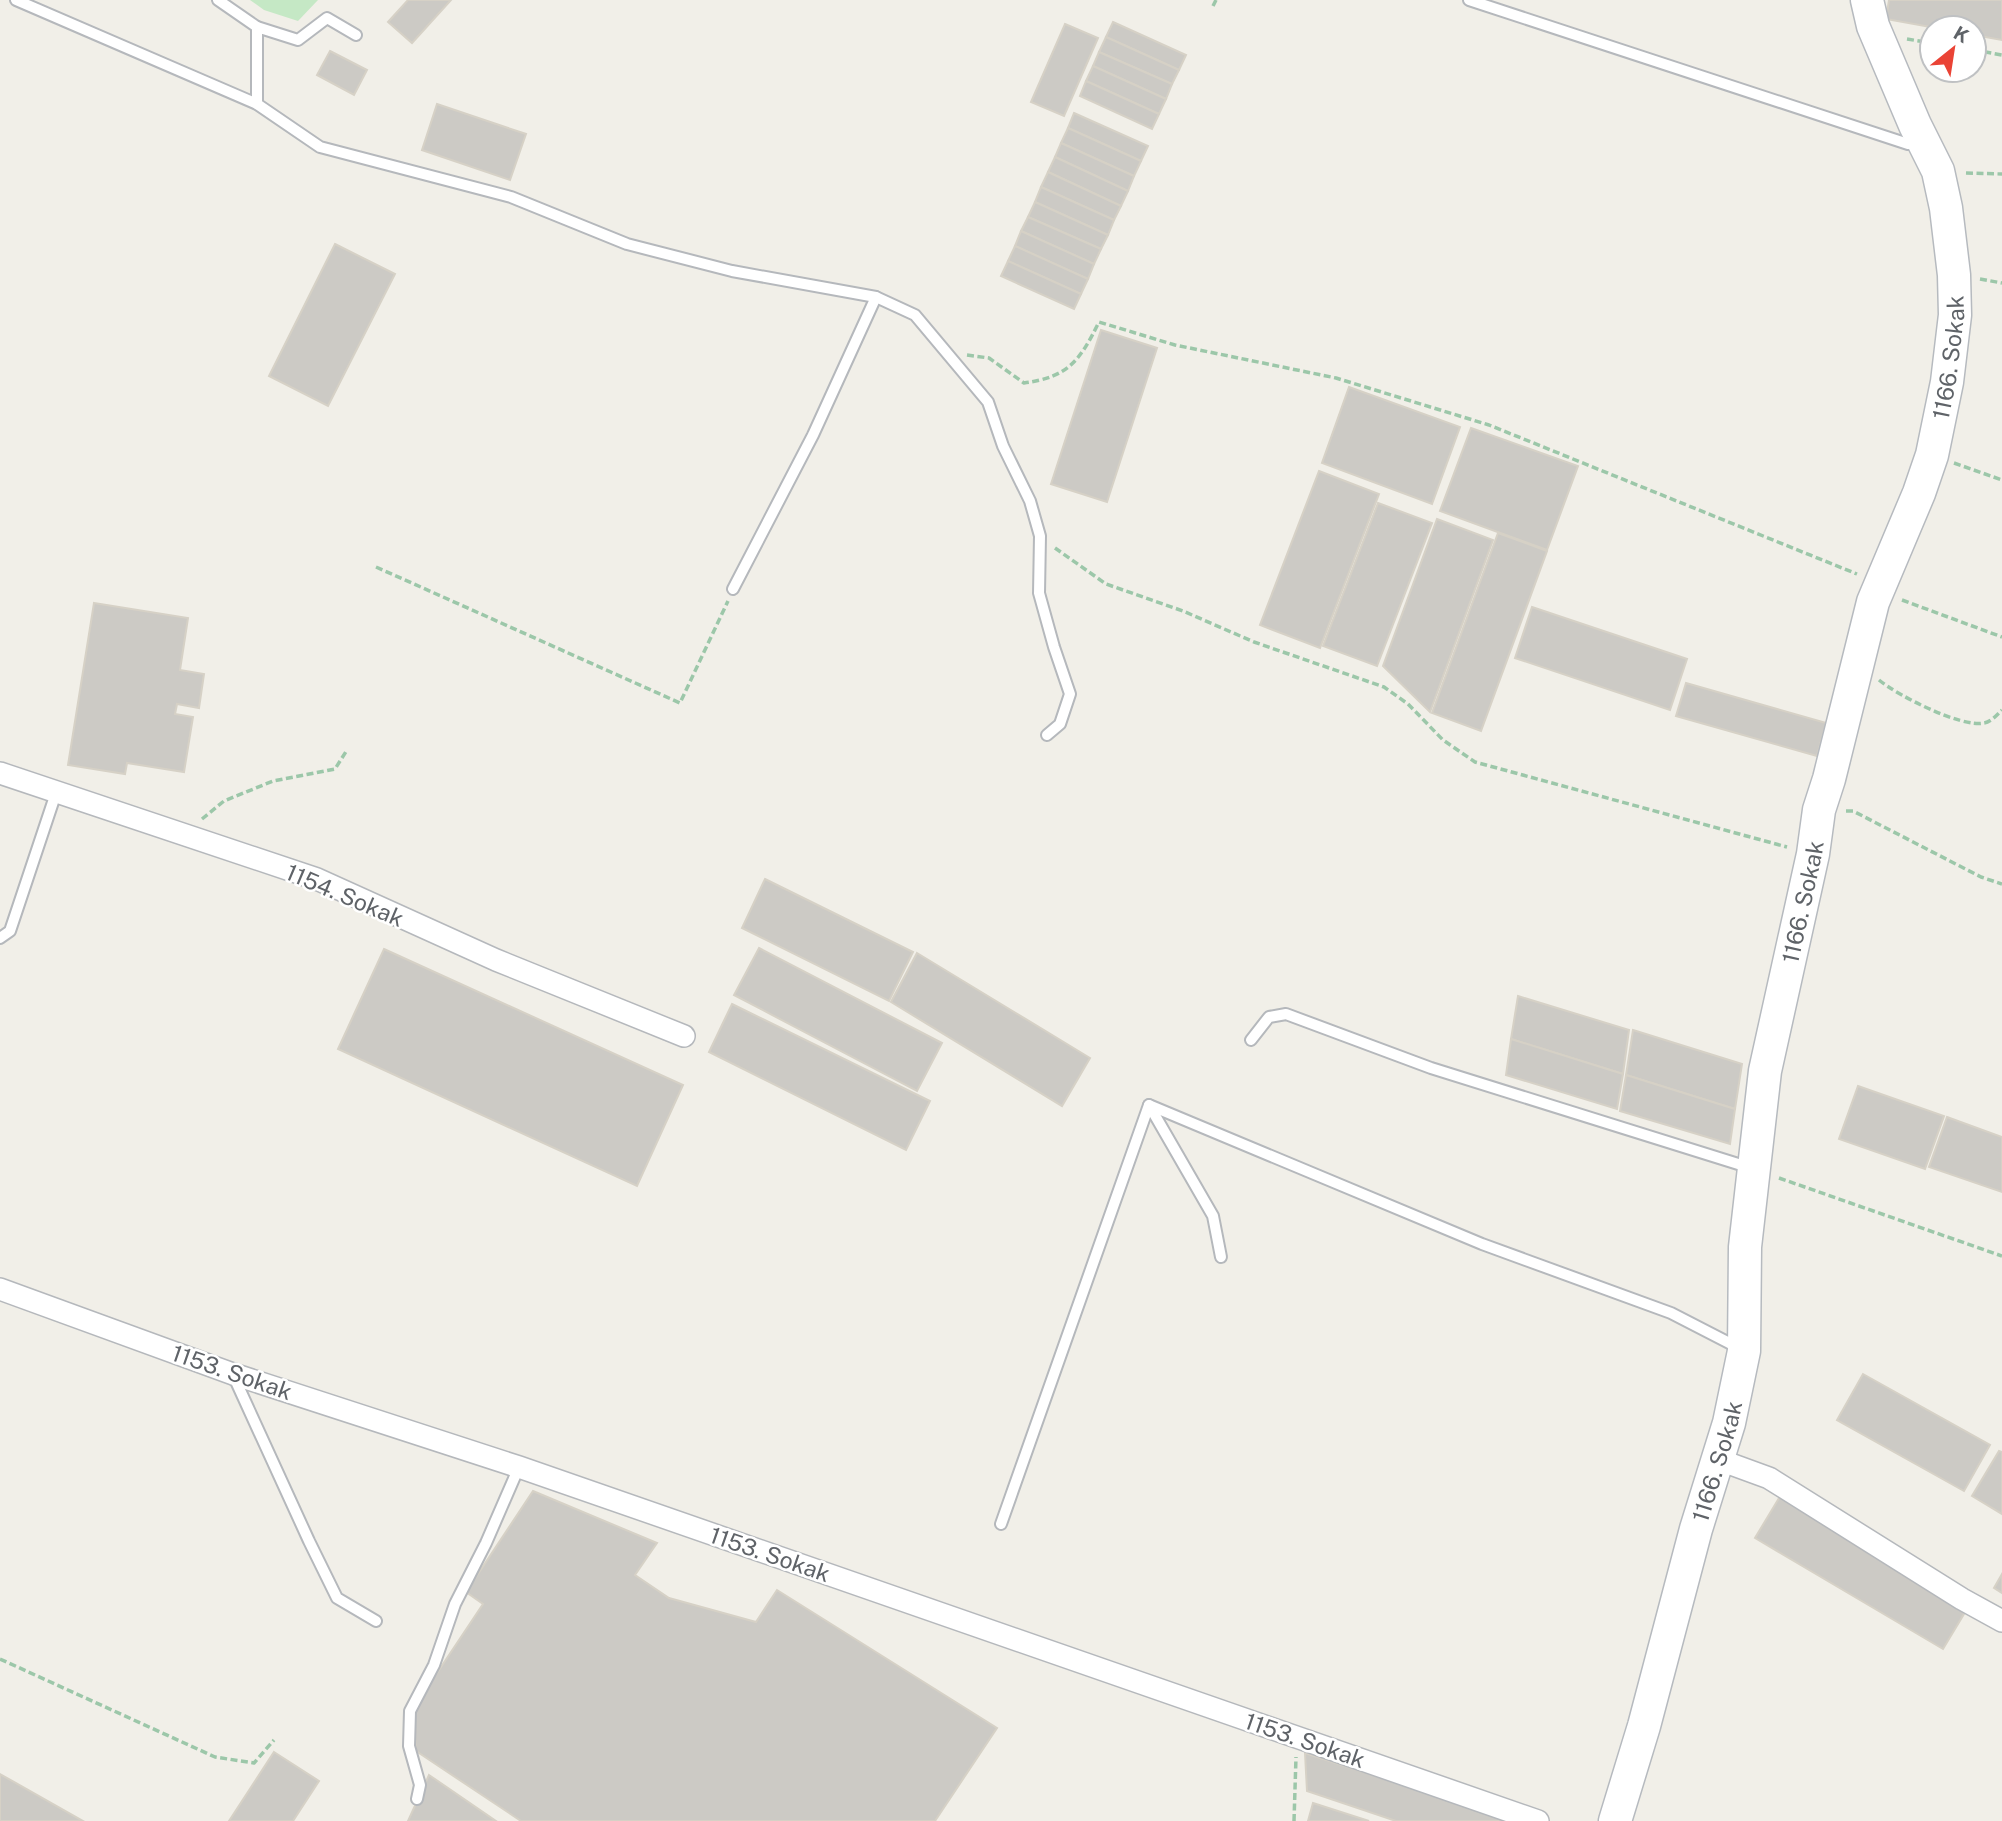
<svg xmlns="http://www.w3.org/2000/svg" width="2002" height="1821" font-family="'Public Sans',sans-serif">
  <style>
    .green { fill: #c5e8c5 }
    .building { fill: #cccac5; stroke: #d6d1c6; stroke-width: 2 }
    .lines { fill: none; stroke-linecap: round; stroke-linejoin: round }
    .lane-casing { stroke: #b5b8bc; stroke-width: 14 }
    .street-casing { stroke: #b5b8bc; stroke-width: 24 }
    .secondary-casing { stroke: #b6babf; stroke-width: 35 }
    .path { stroke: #9cc7a9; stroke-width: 3.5; stroke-dasharray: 7 3.5; stroke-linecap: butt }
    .lane { stroke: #fff; stroke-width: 10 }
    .street { stroke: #fff; stroke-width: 21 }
    .secondary { stroke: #fff; stroke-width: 32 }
    .labels { text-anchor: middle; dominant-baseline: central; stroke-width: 5; stroke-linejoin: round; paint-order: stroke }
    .street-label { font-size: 23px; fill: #5f6368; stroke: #fff }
  </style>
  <rect width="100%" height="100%" fill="#f1efe8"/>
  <path class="green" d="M250,0H318L298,21L264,10Z"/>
  <g class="building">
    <path d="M408,0H451L412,43L388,22Z"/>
    <path d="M1889,0H2002V40L1974,35V28H1936L1886,19Z"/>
    <path d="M1113,22L1186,55L1179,70L1106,37Z"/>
    <path d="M1065,24L1098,38L1064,116L1031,102Z"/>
    <path d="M1106,37L1179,70L1172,84L1099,52Z"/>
    <path d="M330,51L367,70L354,95L317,75Z"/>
    <path d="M1099,52L1172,84L1166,99L1093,66Z"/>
    <path d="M1093,66L1166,99L1159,114L1086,81Z"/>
    <path d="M1086,81L1159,114L1152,129L1080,96Z"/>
    <path d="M437,104L526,134L510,180L422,150Z"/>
    <path d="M1074,113L1148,146L1141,161L1068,128Z"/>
    <path d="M1068,128L1141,161L1134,176L1061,143Z"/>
    <path d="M1061,143L1134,176L1128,191L1055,157Z"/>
    <path d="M1055,157L1128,191L1121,206L1048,172Z"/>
    <path d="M1048,172L1121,206L1114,220L1041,187Z"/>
    <path d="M1041,187L1114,220L1108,235L1035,202Z"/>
    <path d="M1035,202L1108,235L1101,249L1028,217Z"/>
    <path d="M1028,217L1101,249L1094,264L1021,231Z"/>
    <path d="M1021,231L1094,264L1088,279L1015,246Z"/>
    <path d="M335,244L395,274L328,406L269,376Z"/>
    <path d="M1015,246L1088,279L1081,294L1008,261Z"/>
    <path d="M1008,261L1081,294L1074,309L1001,276Z"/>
    <path d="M1101,330L1157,348L1107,502L1051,484Z"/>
    <path d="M1349,387L1460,427L1432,504L1322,463Z"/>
    <path d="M1471,428L1578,466L1547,550L1440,511Z"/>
    <path d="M1319,471L1379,494L1320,648L1260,625Z"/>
    <path d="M1378,503L1432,523L1377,666L1323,646Z"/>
    <path d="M1437,519L1493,540L1430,712L1383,666Z"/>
    <path d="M1498,533L1547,551L1481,731L1432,713Z"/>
    <path d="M94,603L188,618L180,670L204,674L199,708L177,704L175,714L193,717L184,772L127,763L125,774L68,765Z"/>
    <path d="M1532,607L1687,659L1670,710L1515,658Z"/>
    <path d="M1686,683L1826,723L1817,756L1676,716Z"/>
    <path d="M765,879L913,952L889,1001L742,928Z"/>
    <path d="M759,948L942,1043L917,1091L734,995Z"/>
    <path d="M384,949L683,1085L637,1186L338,1049Z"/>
    <path d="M917,953L1090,1058L1062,1106L891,1002Z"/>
    <path d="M1518,996L1629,1030L1623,1074L1511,1039Z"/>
    <path d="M732,1004L930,1101L906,1150L709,1052Z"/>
    <path d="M1633,1030L1742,1064L1735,1109L1626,1075Z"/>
    <path d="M1511,1039L1623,1074L1617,1109L1506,1075Z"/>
    <path d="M1626,1075L1735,1109L1730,1144L1620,1111Z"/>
    <path d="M1858,1086L1944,1116L1925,1169L1839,1139Z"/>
    <path d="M1947,1117L2002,1137V1192L1929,1167Z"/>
    <path d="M1863,1374L1990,1445L1964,1491L1837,1420Z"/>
    <path d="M1999,1451L2002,1452V1514L1972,1496Z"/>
    <path d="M533,1491L657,1543L635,1575L669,1598L756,1622L777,1590L997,1728L935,1821H521L416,1751L413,1709L483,1604L466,1592Z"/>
    <path d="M1782,1493L1970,1604L1943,1649L1755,1538Z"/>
    <path d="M2002,1574V1593L1994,1588Z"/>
    <path d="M274,1752L319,1781L293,1821H229Z"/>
    <path d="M1305,1753L1513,1821H1396L1307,1791Z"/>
    <path d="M0,1774L83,1821H0Z"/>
    <path d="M429,1775L496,1821H408Z"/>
    <path d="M1313,1803L1369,1821H1308Z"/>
  </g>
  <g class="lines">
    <defs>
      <g id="lane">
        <path d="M16,0L257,104L320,147L511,197L627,244L732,271L876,297L915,315L988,402L1003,446L1030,501L1040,536L1039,593L1054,647L1070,694L1060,724L1047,735"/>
        <path d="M218,0L257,27"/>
        <path d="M1469,0L1908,144L1918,143"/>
        <path d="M257,104V27L298,40L327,18L356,35"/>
        <path d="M733,589L813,435L876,297"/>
        <path d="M0,938L10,931L56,793"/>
        <path d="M1251,1040L1269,1017L1286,1014L1431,1068L1751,1168"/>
        <path d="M1149,1105L1213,1216L1221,1257"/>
        <path d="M234,1377L309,1541L337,1598L376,1621"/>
        <path d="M1001,1524L1149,1105L1482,1244L1671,1313L1739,1348"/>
        <path d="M417,1799L420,1785L409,1746L410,1711L434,1665L455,1604L486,1543L519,1467"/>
      </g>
      <g id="street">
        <path d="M0,773L317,879L496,960L684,1036"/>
        <path d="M0,1289L233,1374L519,1467L1538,1821"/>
        <path d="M1717,1459L1769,1478L1962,1599L2002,1621"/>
      </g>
      <g id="secondary">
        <path id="s1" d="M1615,1821L1644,1726L1696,1529L1729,1423L1744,1351L1745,1247L1765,1071L1813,854L1819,810L1829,779L1873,602L1919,493L1932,455L1947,382L1955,315L1954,275L1946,208L1938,171L1915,125L1873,26L1867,0"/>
      </g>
    </defs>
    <use href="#lane" class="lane-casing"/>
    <use href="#street" class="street-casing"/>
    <use href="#secondary" class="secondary-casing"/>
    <g class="path">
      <path d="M1213,6L1216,0"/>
      <path d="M1907,39L1932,43"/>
      <path d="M1974,50L2002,55"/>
      <path d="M1966,173L2002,174"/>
      <path d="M1980,279L2002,283"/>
      <path d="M967,355L989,358L1024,383C1069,377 1080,360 1099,322L1175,345L1336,378L1489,425L1857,574"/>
      <path d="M1954,463L2002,480"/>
      <path d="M1055,548L1106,584L1183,611L1254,642L1384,687L1408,704L1443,740L1475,762L1787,847"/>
      <path d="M376,567L680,703L728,601"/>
      <path d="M1902,600L2002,637"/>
      <path d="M1879,680C1897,695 1961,728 1984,723C1991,722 1997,715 2002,710"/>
      <path d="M1846,811H1853L1981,877L2002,884"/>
      <path d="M202,819L224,801L273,781L335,769L347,750"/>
      <path d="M1779,1178L2002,1256"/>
      <path d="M0,1659L215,1757L254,1763L274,1740"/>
      <path d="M1294,1821L1296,1757"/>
    </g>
    <use href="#lane" class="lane"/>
    <use href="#street" class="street"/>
    <use href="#secondary" class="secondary"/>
  </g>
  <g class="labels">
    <g class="street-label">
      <text stroke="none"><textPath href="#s1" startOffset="1508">1166. Sokak</textPath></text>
      <text transform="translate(345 895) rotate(23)">1154. Sokak</text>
      <text stroke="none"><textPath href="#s1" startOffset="942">1166. Sokak</textPath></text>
      <text transform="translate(232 1372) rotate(19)">1153. Sokak</text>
      <text stroke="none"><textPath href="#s1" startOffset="374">1166. Sokak</textPath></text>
      <text transform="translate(770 1554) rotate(19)">1153. Sokak</text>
      <text transform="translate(1305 1740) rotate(19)">1153. Sokak</text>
    </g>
  </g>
  <g transform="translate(1953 49) rotate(30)"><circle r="33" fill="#ffffff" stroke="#bfc1c3" stroke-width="2"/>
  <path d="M0-5L12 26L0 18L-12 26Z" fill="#ea4335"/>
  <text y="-10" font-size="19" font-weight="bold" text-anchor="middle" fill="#5f6368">K</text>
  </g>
</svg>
